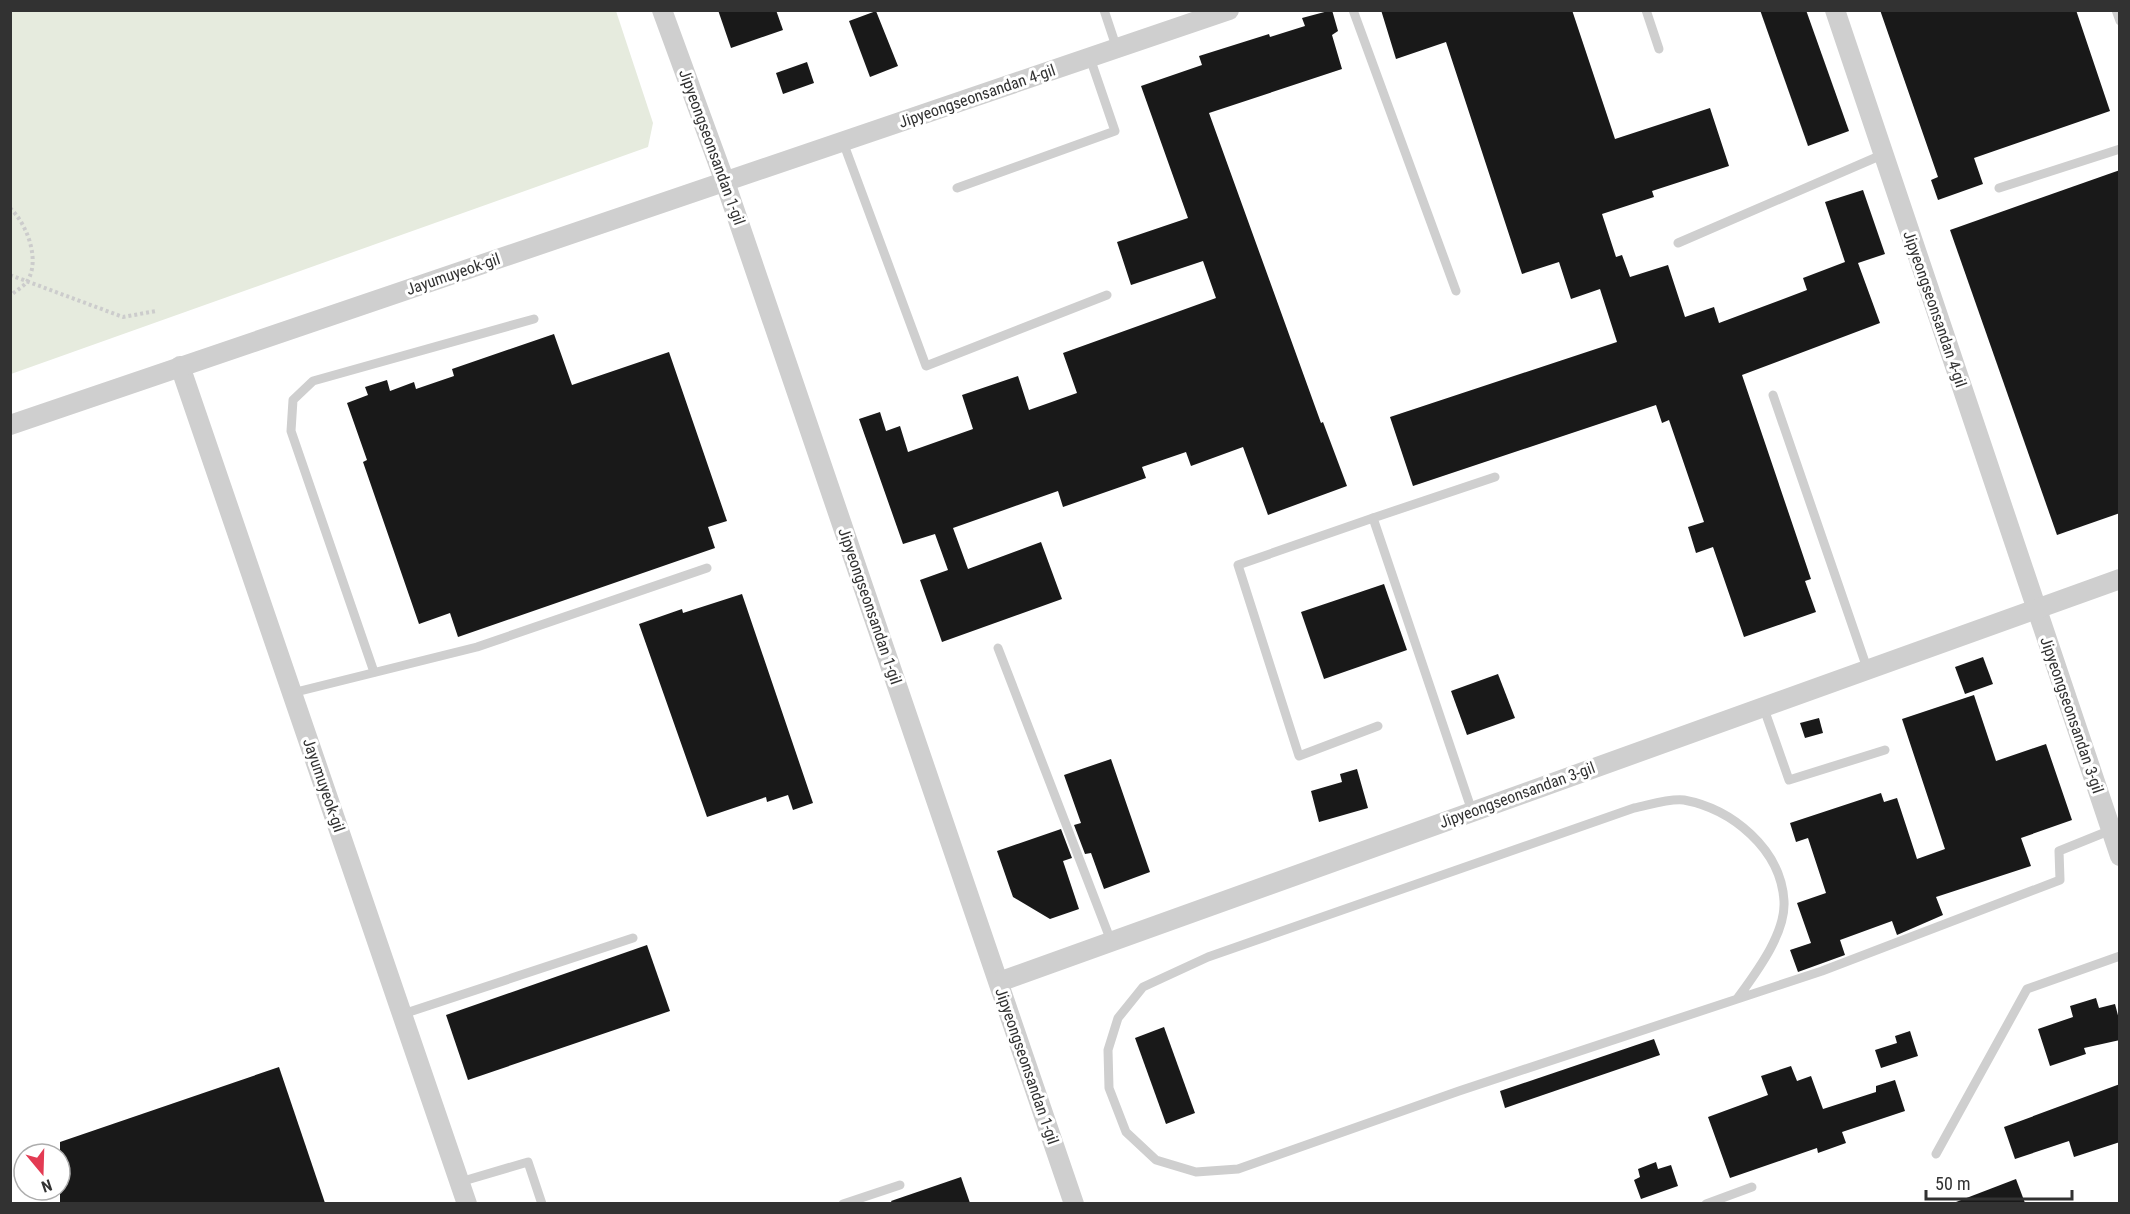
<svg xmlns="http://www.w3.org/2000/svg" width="2130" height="1214" font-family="'Roboto Condensed',sans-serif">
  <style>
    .green { fill: #e6ebde }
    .building { fill: #191919 }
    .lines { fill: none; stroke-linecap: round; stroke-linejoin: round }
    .path { stroke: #ccc; stroke-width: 4; stroke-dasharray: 3 3; stroke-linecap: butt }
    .lane { stroke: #cfcfcf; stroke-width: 9 }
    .street { stroke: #cfcfcf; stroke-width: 20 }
    .labels { text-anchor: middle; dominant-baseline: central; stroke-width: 6; stroke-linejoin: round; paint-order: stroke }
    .street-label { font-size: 16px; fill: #323232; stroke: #fff }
  </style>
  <rect width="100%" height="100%" fill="#fff"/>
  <path class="green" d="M10,11H616L653,123L648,147L11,374Z"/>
  <g class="building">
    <path d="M718,10H776L783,30L731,48Z"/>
    <path d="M1332,10L1338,31L1332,35L1342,69L1209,113L1321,423L1323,422L1347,486L1268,515L1243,447L1191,466L1186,452L1142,467L1146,478L1063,507L1058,491L953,528L968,569L1041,542L1062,599L942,642L920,580L948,570L935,534L903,544L859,419L880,412L886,431L900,426L908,452L973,429L962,395L1018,376L1029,410L1077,393L1063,353L1216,298L1203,261L1131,285L1117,242L1188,218L1141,86L1202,65L1199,56L1269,34L1270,37L1305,26L1302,18Z"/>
    <path d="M1381,10H1572L1615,139L1710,108L1729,166L1652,191L1654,197L1602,214L1616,257L1622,255L1630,277L1668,265L1685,317L1714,307L1719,323L1807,290L1803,278L1845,262L1825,202L1863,190L1885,254L1858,263L1880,323L1742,375L1811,579L1805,581L1816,612L1744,637L1713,547L1696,553L1688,527L1704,522L1669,420L1662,423L1656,405L1413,486L1390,417L1617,342L1600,289L1571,299L1559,262L1522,274L1446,42L1396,59Z"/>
    <path d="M1760,10H1806L1849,131L1808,146Z"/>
    <path d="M1880,10H2076L2110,111L1974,158L1983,184L1938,200L1931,180L1938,177Z"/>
    <path d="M876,11L898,66L870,77L849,21Z"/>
    <path d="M807,62L814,83L783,94L776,73Z"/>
    <path d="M2120,170V513L2057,535L1950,230Z"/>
    <path d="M554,334L572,385L669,352L727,521L708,527L715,548L458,637L450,613L419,624L363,462L367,460L347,403L368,395L365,387L387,380L390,391L414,382L416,389L454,376L452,369Z"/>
    <path d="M1384,584L1407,650L1324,679L1301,612Z"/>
    <path d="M742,594L813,803L793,810L788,795L767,802L766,797L707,817L639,624L682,609L683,613Z"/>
    <path d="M1983,657L1993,684L1965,694L1955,667Z"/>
    <path d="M1498,674L1515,718L1467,735L1451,691Z"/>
    <path d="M1974,695L1996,761L2046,744L2072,820L2021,838L2031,866L1936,897L1943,915L1897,935L1892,921L1840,940L1845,955L1798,972L1790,950L1811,943L1797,903L1826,893L1808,838L1796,842L1790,823L1881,793L1884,802L1897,798L1917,859L1945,849L1902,719Z"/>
    <path d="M1819,718L1823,733L1805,738L1800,723Z"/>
    <path d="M1111,759L1150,872L1104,889L1091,853L1085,854L1074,825L1081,823L1064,775Z"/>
    <path d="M1357,769L1368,808L1319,822L1311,791L1342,782L1340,774Z"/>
    <path d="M1061,829L1072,858L1063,861L1079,909L1050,919L1013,897L997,851Z"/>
    <path d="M647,945L670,1011L468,1080L446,1015Z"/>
    <path d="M2096,998L2099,1008L2115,1004L2120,1023V1040L2084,1048L2086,1054L2050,1066L2038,1029L2073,1017L2070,1006Z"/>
    <path d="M1164,1027L1195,1113L1166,1124L1135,1038Z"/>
    <path d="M1910,1031L1918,1056L1881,1068L1875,1050L1897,1043L1895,1036Z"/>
    <path d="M1654,1039L1660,1055L1505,1108L1500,1091Z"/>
    <path d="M1791,1066L1797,1081L1811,1076L1823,1109L1876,1092V1086L1895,1080L1905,1111L1842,1132L1846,1143L1818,1153L1817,1148L1730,1178L1708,1117L1768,1095L1761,1076Z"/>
    <path d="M279,1067L325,1203H60V1142Z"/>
    <path d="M2120,1084V1142L2074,1157L2069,1141L2015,1159L2004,1127Z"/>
    <path d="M1656,1162L1658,1169L1671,1165L1678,1186L1641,1199L1634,1180L1640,1177L1638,1169Z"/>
    <path d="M961,1177L970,1203H892L891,1201Z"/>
    <path d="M2016,1179L2025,1203H1956V1202Z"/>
  </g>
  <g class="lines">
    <g class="path">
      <path d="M10,208C27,224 40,259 28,280C24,287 16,290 10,296"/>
      <path d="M10,275L123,317L156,311"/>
    </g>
    <g class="lane">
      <path d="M1104,10L1117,49"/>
      <path d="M1353,10L1456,291"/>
      <path d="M1646,10L1659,49"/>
      <path d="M2116,10L2120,21"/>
      <path d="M843,142L926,366L1107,295"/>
      <path d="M957,188L1115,131L1090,58"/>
      <path d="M1999,188L2120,149"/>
      <path d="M1678,243L1884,154"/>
      <path d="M1773,395L1867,668"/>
      <path d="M1373,518L1238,565L1299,756L1378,726"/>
      <path d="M998,648L1111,941"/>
      <path d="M374,672L291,431L293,400L313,381L534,319"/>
      <path d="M292,693L477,647L707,568"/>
      <path d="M1763,706L1789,780L1885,750"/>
      <path d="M1472,811L1373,518L1495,477"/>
      <path d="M1737,999C1755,974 1786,934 1784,901C1781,849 1732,809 1684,800C1670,798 1649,805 1634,808L1208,957L1143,987L1118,1018L1108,1050L1109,1088L1126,1132L1156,1160L1196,1172L1238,1169L1459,1091L1822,971L2060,880L2059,851L2111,830"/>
      <path d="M403,1014L633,938"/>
      <path d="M1936,1154L2027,989L2120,956"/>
      <path d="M460,1182L528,1162L542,1204"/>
      <path d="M843,1204L900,1185"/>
      <path d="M1706,1204L1752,1187"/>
    </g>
    <g class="street">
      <path d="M662,10L725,182L1074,1204"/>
      <path d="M1835,10L2120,856"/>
      <path d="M180,366L467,1204"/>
      <path d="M10,425L1229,10"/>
      <path d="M999,982L2120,579"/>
    </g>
  </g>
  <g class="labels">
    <g class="street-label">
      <text transform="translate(977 96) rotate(-19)">Jipyeongseonsandan 4-gil</text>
      <text transform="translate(712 147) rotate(70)">Jipyeongseonsandan 1-gil</text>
      <text transform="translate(453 274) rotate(-19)">Jayumuyeok-gil</text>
      <text transform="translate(1935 309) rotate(71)">Jipyeongseonsandan 4-gil</text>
      <text transform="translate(870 606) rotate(71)">Jipyeongseonsandan 1-gil</text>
      <text transform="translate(2072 715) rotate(71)">Jipyeongseonsandan 3-gil</text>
      <text transform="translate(324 785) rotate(71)">Jayumuyeok-gil</text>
      <text transform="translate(1517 795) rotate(-20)">Jipyeongseonsandan 3-gil</text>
      <text transform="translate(1027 1066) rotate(71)">Jipyeongseonsandan 1-gil</text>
    </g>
  </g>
  <rect width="2130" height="1214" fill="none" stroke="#323232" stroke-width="24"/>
  <g transform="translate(42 1172) rotate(161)"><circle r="28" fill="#ffffff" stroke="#adadad" stroke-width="1.5"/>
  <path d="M0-4.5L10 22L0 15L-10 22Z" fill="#e33b53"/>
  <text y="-9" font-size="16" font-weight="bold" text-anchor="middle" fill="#323232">N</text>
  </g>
  <path d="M1926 1190v9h146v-9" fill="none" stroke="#323232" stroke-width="3"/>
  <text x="1935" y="1190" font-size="18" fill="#323232" stroke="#ffffff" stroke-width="4.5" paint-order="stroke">50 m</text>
</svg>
